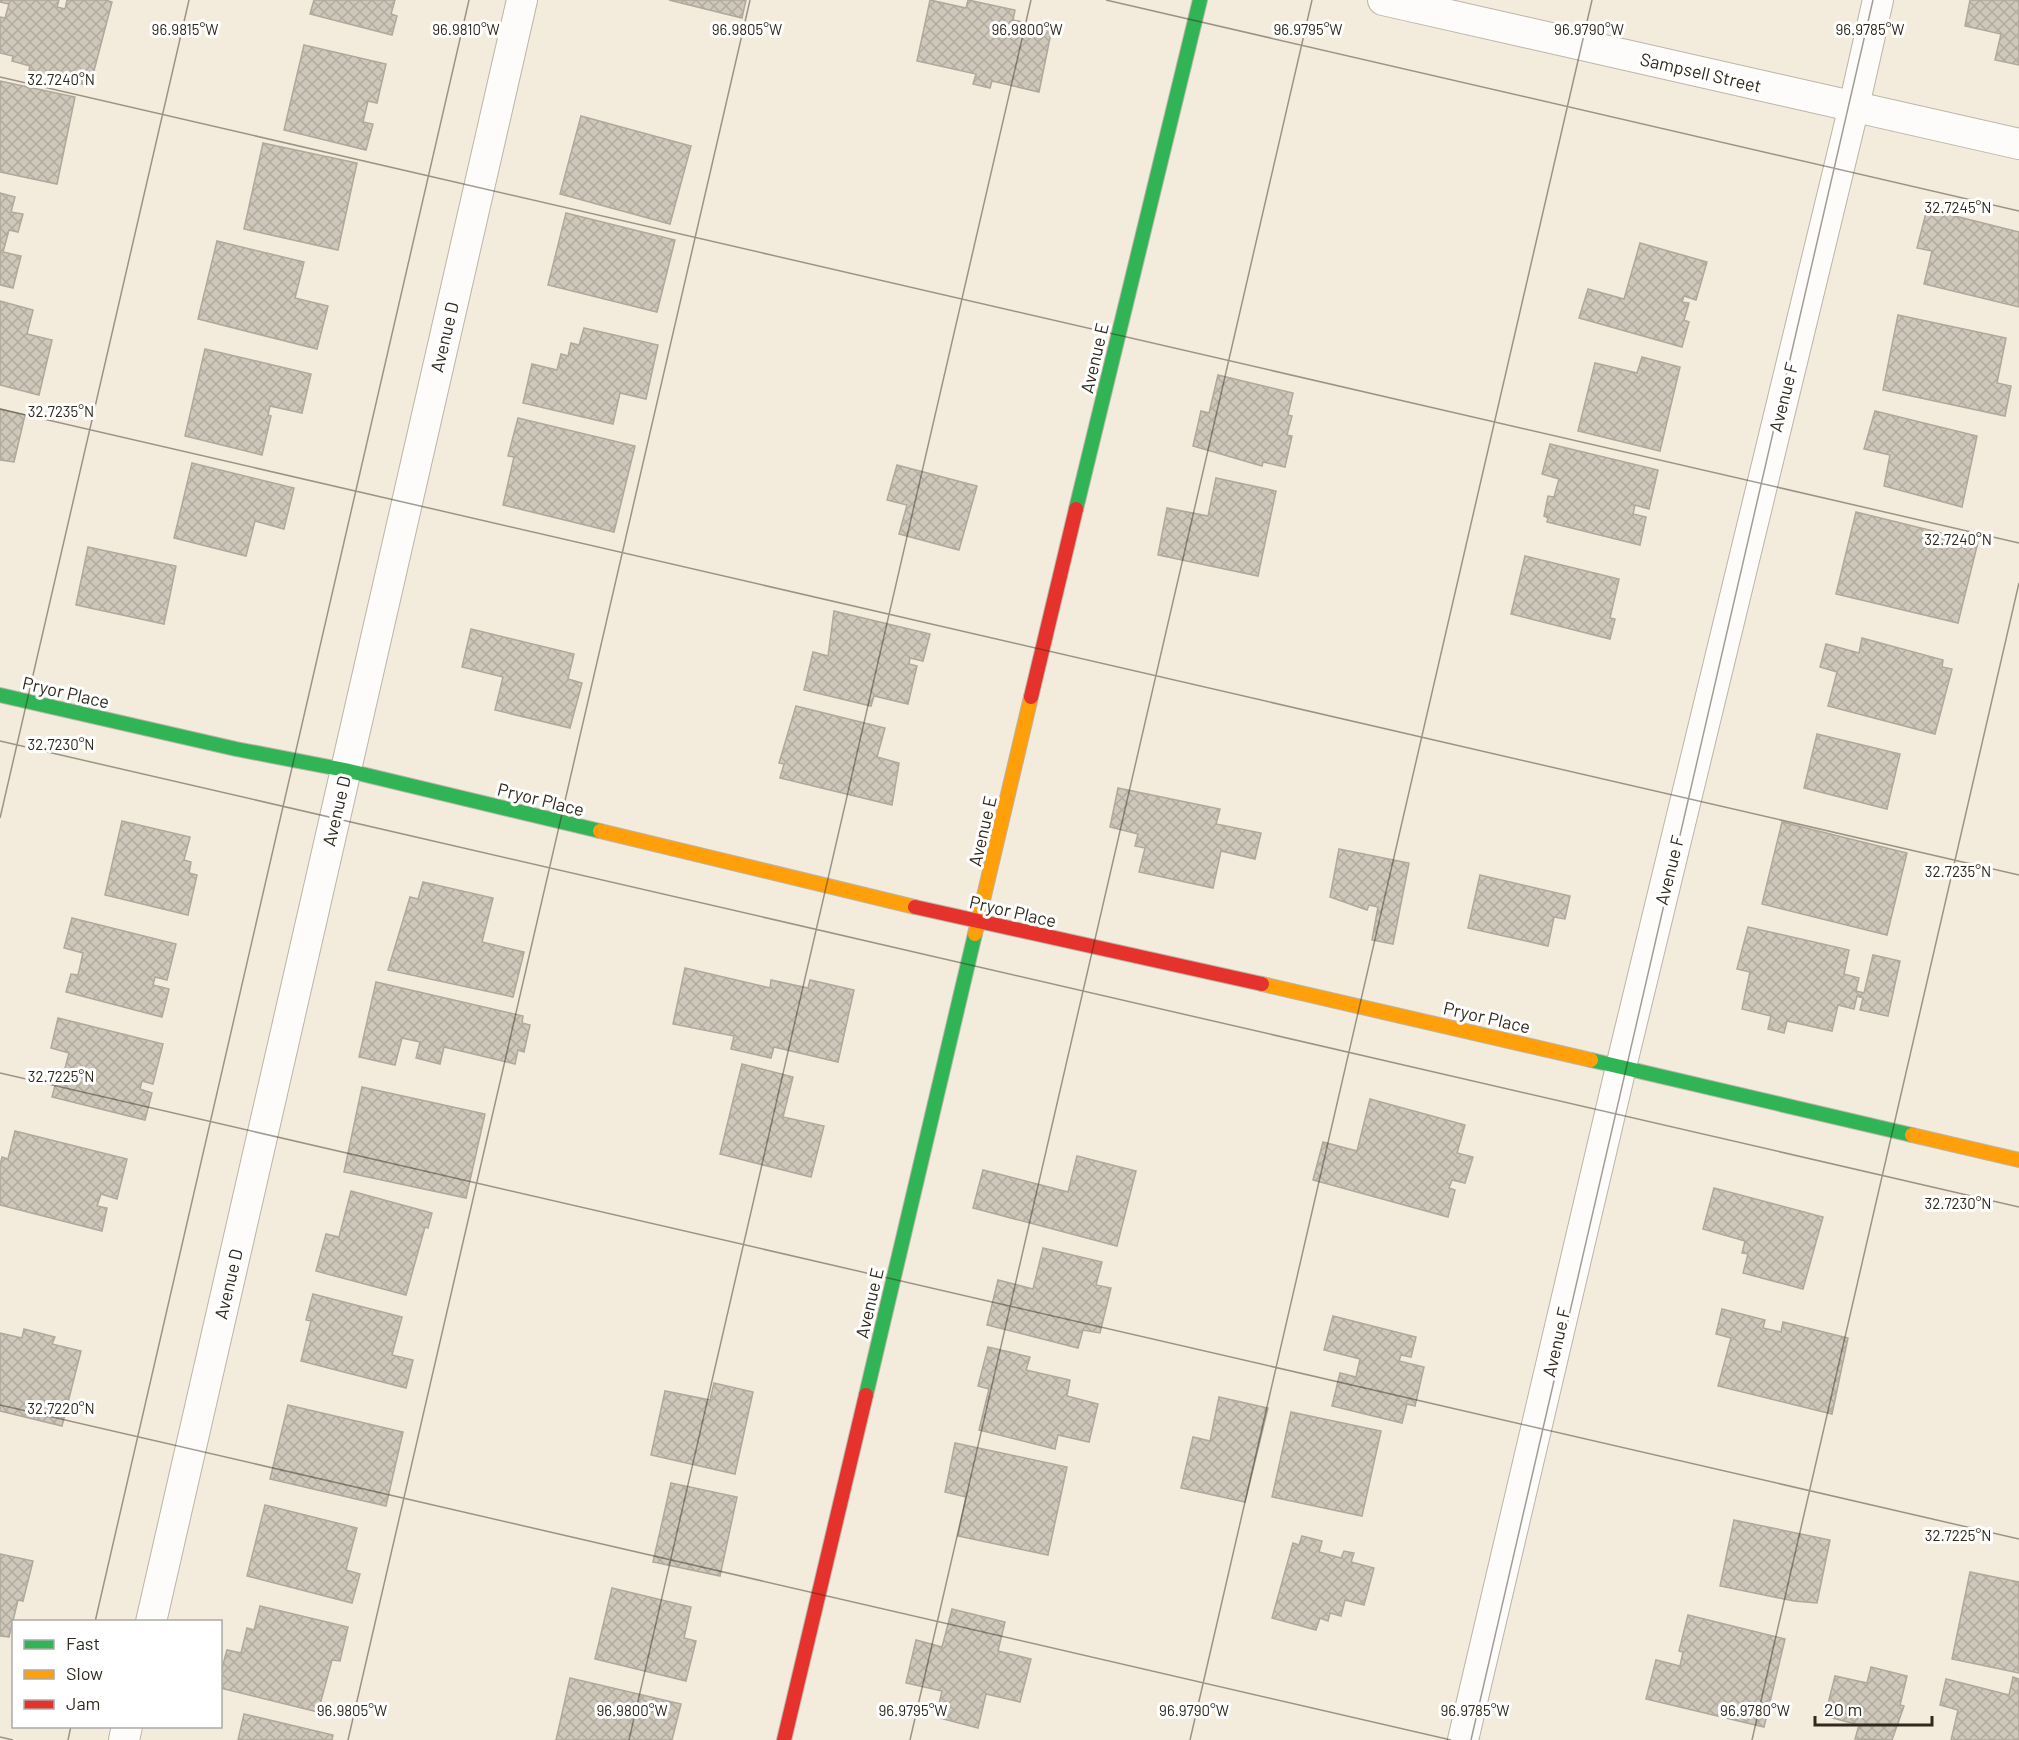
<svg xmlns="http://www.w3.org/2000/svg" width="2019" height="1740" font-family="Barlow,sans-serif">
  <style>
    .building { fill: url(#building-cross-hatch); stroke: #afa89b; stroke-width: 1.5 }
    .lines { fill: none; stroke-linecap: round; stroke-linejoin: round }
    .street-casing { stroke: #bbb5a8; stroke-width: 32 }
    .fast-casing { stroke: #bbb5a8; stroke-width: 16 }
    .slow-casing { stroke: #bbb5a8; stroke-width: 16 }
    .jam-casing { stroke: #bbb5a8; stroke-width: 16 }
    .street { stroke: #fdfcfa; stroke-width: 30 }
    .fast { stroke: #30b455; stroke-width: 14 }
    .slow { stroke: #ff9f0a; stroke-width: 14 }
    .jam { stroke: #e5322d; stroke-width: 14 }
    .ticks { fill: none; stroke: #302a1d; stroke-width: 1.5; stroke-opacity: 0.45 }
    .labels { text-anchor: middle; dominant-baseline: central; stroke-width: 6; stroke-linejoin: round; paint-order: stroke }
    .street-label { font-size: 18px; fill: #302a1d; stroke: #fff }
    .ticks-label { font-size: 15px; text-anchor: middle; fill: #302a1d; stroke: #fff; stroke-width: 6; stroke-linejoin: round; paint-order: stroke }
  </style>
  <defs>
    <pattern id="building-cross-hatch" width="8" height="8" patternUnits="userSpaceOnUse" patternTransform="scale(1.5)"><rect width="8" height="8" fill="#cec7ba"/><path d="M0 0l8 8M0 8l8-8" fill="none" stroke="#b1ab9f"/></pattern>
  </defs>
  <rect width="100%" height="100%" fill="#f3ebdc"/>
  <g class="building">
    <path d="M0,0H59L57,7L65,9L67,0H105L112,2L90,86L29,70L30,66L12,61L13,56L0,53V17L5,18L9,4L0,2Z"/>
    <path d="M314,0H395L391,14L397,16L392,35L310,14Z"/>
    <path d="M669,0H746L742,18Z"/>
    <path d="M930,0L966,8L968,0L1015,10L1013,20L1052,28L1039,92L992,81L990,88L973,84L976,74L917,61Z"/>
    <path d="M1970,0H2019V65L1995,60L2001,34L1965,26Z"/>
    <path d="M304,45L386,64L377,103L368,101L363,122L373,124L366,150L284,130Z"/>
    <path d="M0,81L75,97L57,184L0,172Z"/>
    <path d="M581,116L691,146L670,224L560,194Z"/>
    <path d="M263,143L357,163L338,250L244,229Z"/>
    <path d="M0,193L15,197L11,212L23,214L18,232L9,230L3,252L21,256L13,288L0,285Z"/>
    <path d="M1927,209L2019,232V307L1924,284L1932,251L1917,248Z"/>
    <path d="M566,213L675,240L657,312L548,285Z"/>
    <path d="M217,241L304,262L295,298L328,306L317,349L198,319Z"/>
    <path d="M1640,243L1707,262L1696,300L1684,296L1682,302L1689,303L1684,320L1689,322L1682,347L1579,318L1588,289L1624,299Z"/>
    <path d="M0,301L33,310L27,334L52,340L39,395L0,385Z"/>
    <path d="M1898,315L2006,338L1997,383L2011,386L2005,416L1883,390Z"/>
    <path d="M584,328L658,345L646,399L620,393L613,424L523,403L532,364L557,370L561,354L568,356L571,343L579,345Z"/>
    <path d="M205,349L311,374L302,413L270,406L268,415L271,416L262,455L185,436Z"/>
    <path d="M1642,357L1680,367L1660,451L1578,431L1595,363L1637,373Z"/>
    <path d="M1218,375L1293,393L1288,415L1292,416L1287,435L1292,436L1285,467L1263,462L1262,466L1193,446L1201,411L1209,413Z"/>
    <path d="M0,409L25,415L14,462L0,460Z"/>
    <path d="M1875,411L1977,436L1962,507L1884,486L1890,455L1864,449Z"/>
    <path d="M518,418L635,446L614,532L503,505L514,457L508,456Z"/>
    <path d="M1550,444L1658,470L1649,509L1635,505L1633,514L1646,517L1640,545L1547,522L1548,518L1544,516L1548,496L1554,497L1559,479L1542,474Z"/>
    <path d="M192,463L294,488L284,529L255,521L246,556L174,538Z"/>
    <path d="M897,465L977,486L959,550L899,534L907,505L887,500Z"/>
    <path d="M1216,478L1276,491L1258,576L1158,555L1167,508L1208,516Z"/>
    <path d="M1856,512L1978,542L1958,623L1836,594Z"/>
    <path d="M88,547L176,566L164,624L76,605Z"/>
    <path d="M1525,556L1619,579L1610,618L1615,619L1610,639L1511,614Z"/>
    <path d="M834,611L930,634L923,661L910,658L909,664L917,666L908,704L874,696L871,706L804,690L813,652L828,656Z"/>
    <path d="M471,629L574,654L568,679L582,683L570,728L495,710L503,677L462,667Z"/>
    <path d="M1862,638L1943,660L1942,667L1952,669L1935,734L1828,706L1837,672L1820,667L1826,644L1859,653Z"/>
    <path d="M796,706L885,728L877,757L899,763L892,805L780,778L784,764L779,763Z"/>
    <path d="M1817,734L1900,754L1887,809L1804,788Z"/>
    <path d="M1118,788L1220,809L1216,824L1261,833L1255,859L1221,851L1213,888L1139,872L1145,848L1135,846L1138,834L1110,827Z"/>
    <path d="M122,821L190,837L184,860L191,862L189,873L197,875L188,915L105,895Z"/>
    <path d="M1782,822L1907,853L1887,935L1762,904Z"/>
    <path d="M1339,849L1409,863L1393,944L1372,940L1378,907L1369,905L1367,910L1330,897Z"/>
    <path d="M1480,875L1570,896L1565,919L1554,917L1548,946L1468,928Z"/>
    <path d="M423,882L493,898L482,942L524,952L513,997L388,970L410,897L418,899Z"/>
    <path d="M72,918L176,944L167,980L155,977L153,985L169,989L162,1017L66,992L71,974L78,975L83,953L64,948Z"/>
    <path d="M1748,927L1849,950L1844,974L1859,978L1856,991L1864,993L1873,955L1900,961L1888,1016L1860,1010L1863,998L1857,996L1854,1009L1838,1005L1832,1031L1787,1021L1784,1033L1768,1029L1771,1016L1742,1009L1750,972L1737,969Z"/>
    <path d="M685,968L770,988L771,980L808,988L810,980L854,990L838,1062L774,1047L771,1058L731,1049L734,1036L673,1024Z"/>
    <path d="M376,982L523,1016L522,1023L530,1025L524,1052L518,1050L515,1064L444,1047L440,1064L416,1058L420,1042L402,1038L395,1065L359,1057Z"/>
    <path d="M58,1018L163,1044L153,1084L142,1081L140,1089L152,1093L145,1120L52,1097L58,1074L63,1076L69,1053L51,1048Z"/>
    <path d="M742,1064L793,1077L783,1117L824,1126L811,1177L720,1154Z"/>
    <path d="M362,1087L485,1114L466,1198L344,1172Z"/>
    <path d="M1370,1099L1465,1125L1457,1153L1473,1157L1465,1183L1452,1180L1449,1188L1455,1190L1448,1217L1313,1180L1323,1142L1357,1151Z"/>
    <path d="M15,1131L127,1159L117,1199L101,1194L97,1206L107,1208L102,1231L0,1205V1165L2,1157L8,1159Z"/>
    <path d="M1077,1156L1136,1171L1117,1246L973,1208L983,1170L1068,1192Z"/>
    <path d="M1714,1188L1823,1217L1803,1289L1743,1273L1748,1254L1742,1253L1745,1241L1703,1229Z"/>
    <path d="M351,1191L432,1213L428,1228L425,1227L406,1295L316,1271L326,1234L339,1237Z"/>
    <path d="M1043,1248L1102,1262L1096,1285L1111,1288L1100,1333L1083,1330L1078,1348L987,1325L998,1280L1033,1289Z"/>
    <path d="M313,1294L402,1317L392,1355L413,1360L406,1388L301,1361L311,1321L306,1320Z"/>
    <path d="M1722,1309L1765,1320L1763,1328L1781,1332L1783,1322L1848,1338L1832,1414L1718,1386L1731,1338L1716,1334Z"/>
    <path d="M1333,1316L1416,1337L1411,1357L1401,1355L1399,1361L1424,1367L1415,1406L1407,1404L1402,1423L1332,1406L1340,1373L1356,1377L1360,1359L1324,1350Z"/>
    <path d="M24,1329L55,1337L52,1344L81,1351L62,1426L0,1411V1333L22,1338Z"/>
    <path d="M988,1347L1030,1357L1026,1370L1070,1380L1067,1396L1098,1404L1089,1442L1058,1435L1055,1449L979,1430L989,1389L978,1386Z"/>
    <path d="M714,1383L753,1392L735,1474L651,1455L665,1391L710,1400Z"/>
    <path d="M1219,1397L1268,1408L1245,1502L1181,1488L1193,1437L1210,1441Z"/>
    <path d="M288,1405L403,1432L386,1506L270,1479Z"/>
    <path d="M1291,1412L1381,1431L1362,1516L1272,1497Z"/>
    <path d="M955,1443L1067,1467L1048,1555L958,1536L966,1497L945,1492Z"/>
    <path d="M671,1483L737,1497L720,1576L653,1562Z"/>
    <path d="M265,1505L357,1528L346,1570L360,1574L352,1603L247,1576Z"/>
    <path d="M1734,1520L1830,1540L1817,1603L1794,1601L1720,1586Z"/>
    <path d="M1302,1536L1322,1541L1319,1552L1341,1558L1344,1551L1354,1553L1351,1562L1374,1568L1364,1605L1345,1600L1341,1616L1330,1613L1328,1621L1320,1618L1316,1630L1272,1618L1293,1543L1299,1545Z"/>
    <path d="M0,1554L33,1561L23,1601L18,1600L9,1637L0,1636Z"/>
    <path d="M1970,1572L2019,1582V1673L1952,1659Z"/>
    <path d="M612,1588L691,1607L684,1638L696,1641L686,1681L595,1659Z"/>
    <path d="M260,1606L348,1627L340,1661L332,1660L318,1712L220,1688V1675L227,1650L241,1653L247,1628L254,1630Z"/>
    <path d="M952,1609L1005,1622L998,1651L1031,1659L1020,1702L986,1694L978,1728L936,1717L942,1691L906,1683L916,1640L942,1647Z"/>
    <path d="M1688,1615L1785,1639L1764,1727L1646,1699L1656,1660L1680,1666L1683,1652L1679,1651Z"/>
    <path d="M1871,1667L1907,1676L1900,1705L1904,1706L1892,1740L1855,1739L1859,1725L1825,1716L1835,1676L1867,1683Z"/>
    <path d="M2013,1677L2019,1679V1740H1951L1958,1710L1940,1705L1946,1679L2009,1695Z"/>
    <path d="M570,1678L681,1704L672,1740H556Z"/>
    <path d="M244,1714L333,1735L332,1740H238Z"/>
  </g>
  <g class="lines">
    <defs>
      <g id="street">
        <path d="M1383,0L2019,144"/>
        <path d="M151,1622L522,0"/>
        <path d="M124,1740L127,1726"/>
        <path d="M1463,1740L1621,1067L1854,106L1878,0"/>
      </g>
      <g id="fast">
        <path d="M1076,509L1200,0"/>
        <path d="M0,695L236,749L345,770L600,831"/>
        <path d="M1591,1060L1912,1135"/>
        <path d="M866,1395L975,934"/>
      </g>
      <g id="slow">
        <path d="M600,831L915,907"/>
        <path d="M975,934L1031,697"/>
        <path d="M1262,984L1591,1060"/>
        <path d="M1912,1135L2019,1160"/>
      </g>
      <g id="jam">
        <path d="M1031,697L1076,509"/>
        <path d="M915,907L1262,984"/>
        <path d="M784,1740L866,1395"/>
      </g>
    </defs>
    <use href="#street" class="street-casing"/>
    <use href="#fast" class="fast-casing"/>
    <use href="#slow" class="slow-casing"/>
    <use href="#jam" class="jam-casing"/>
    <use href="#street" class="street"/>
    <use href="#fast" class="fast"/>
    <use href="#slow" class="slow"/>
    <use href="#jam" class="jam"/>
  </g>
  <path class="ticks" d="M1106,0L2019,211M0,77L2019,543M0,409L2019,875M0,741L2019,1207M0,818L189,0M0,1073L2019,1539M0,1405L1451,1740M95,1622L469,0M0,1737L13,1740M68,1740L71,1726M348,1740L750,0M629,1740L1031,0M910,1740L1312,0M1190,1740L1592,0M1471,1740L1873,0M1752,1740L2019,583"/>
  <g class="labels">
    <g class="street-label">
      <text transform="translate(1701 72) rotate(13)">Sampsell Street</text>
      <text transform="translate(444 337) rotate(-77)">Avenue D</text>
      <text transform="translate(1094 358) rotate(-77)">Avenue E</text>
      <text transform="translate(1783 397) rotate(-76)">Avenue F</text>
      <text transform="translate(66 692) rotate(13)">Pryor Place</text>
      <text transform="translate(541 799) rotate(14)">Pryor Place</text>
      <text transform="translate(336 811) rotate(-77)">Avenue D</text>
      <text transform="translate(982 831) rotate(-77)">Avenue E</text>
      <text transform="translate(1669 870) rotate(-76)">Avenue F</text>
      <text transform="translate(1013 911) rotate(13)">Pryor Place</text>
      <text transform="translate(1487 1017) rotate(13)">Pryor Place</text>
      <text transform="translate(228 1284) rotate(-77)">Avenue D</text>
      <text transform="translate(869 1303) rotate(-77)">Avenue E</text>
      <text transform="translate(1556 1342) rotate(-77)">Avenue F</text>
    </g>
  </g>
  <g class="ticks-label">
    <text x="466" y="35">96.9810°W</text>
    <text x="747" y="35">96.9805°W</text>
    <text x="1027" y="35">96.9800°W</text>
    <text x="1308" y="35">96.9795°W</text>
    <text x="1589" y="35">96.9790°W</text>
    <text x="1870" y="35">96.9785°W</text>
    <text x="185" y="35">96.9815°W</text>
    <text x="61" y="85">32.7240°N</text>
    <text x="1958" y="213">32.7245°N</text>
    <text x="61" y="417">32.7235°N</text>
    <text x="1958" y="545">32.7240°N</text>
    <text x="61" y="750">32.7230°N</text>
    <text x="1958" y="877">32.7235°N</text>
    <text x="61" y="1082">32.7225°N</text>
    <text x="1958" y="1209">32.7230°N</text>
    <text x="61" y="1414">32.7220°N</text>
    <text x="1958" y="1541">32.7225°N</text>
    <text x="352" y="1716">96.9805°W</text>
    <text x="632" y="1716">96.9800°W</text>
    <text x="913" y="1716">96.9795°W</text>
    <text x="1194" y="1716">96.9790°W</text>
    <text x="1475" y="1716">96.9785°W</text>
    <text x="1755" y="1716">96.9780°W</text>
  </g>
  <rect x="12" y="1620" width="210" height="108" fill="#ffffff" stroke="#acaaa5" stroke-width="1.5"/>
  <rect x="24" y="1640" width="30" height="9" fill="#30b455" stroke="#acaaa5" stroke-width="1.5"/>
  <text x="66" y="1650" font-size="18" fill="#302a1d">Fast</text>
  <rect x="24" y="1670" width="30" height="9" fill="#ff9f0a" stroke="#acaaa5" stroke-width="1.5"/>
  <text x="66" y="1680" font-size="18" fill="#302a1d">Slow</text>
  <rect x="24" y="1700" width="30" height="9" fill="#e5322d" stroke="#acaaa5" stroke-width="1.5"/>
  <text x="66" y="1710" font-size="18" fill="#302a1d">Jam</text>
  <path d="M1815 1716v9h117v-9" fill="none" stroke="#302a1d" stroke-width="3"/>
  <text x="1824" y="1716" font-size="18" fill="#302a1d" stroke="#ffffff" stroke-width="4.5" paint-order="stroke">20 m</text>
</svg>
